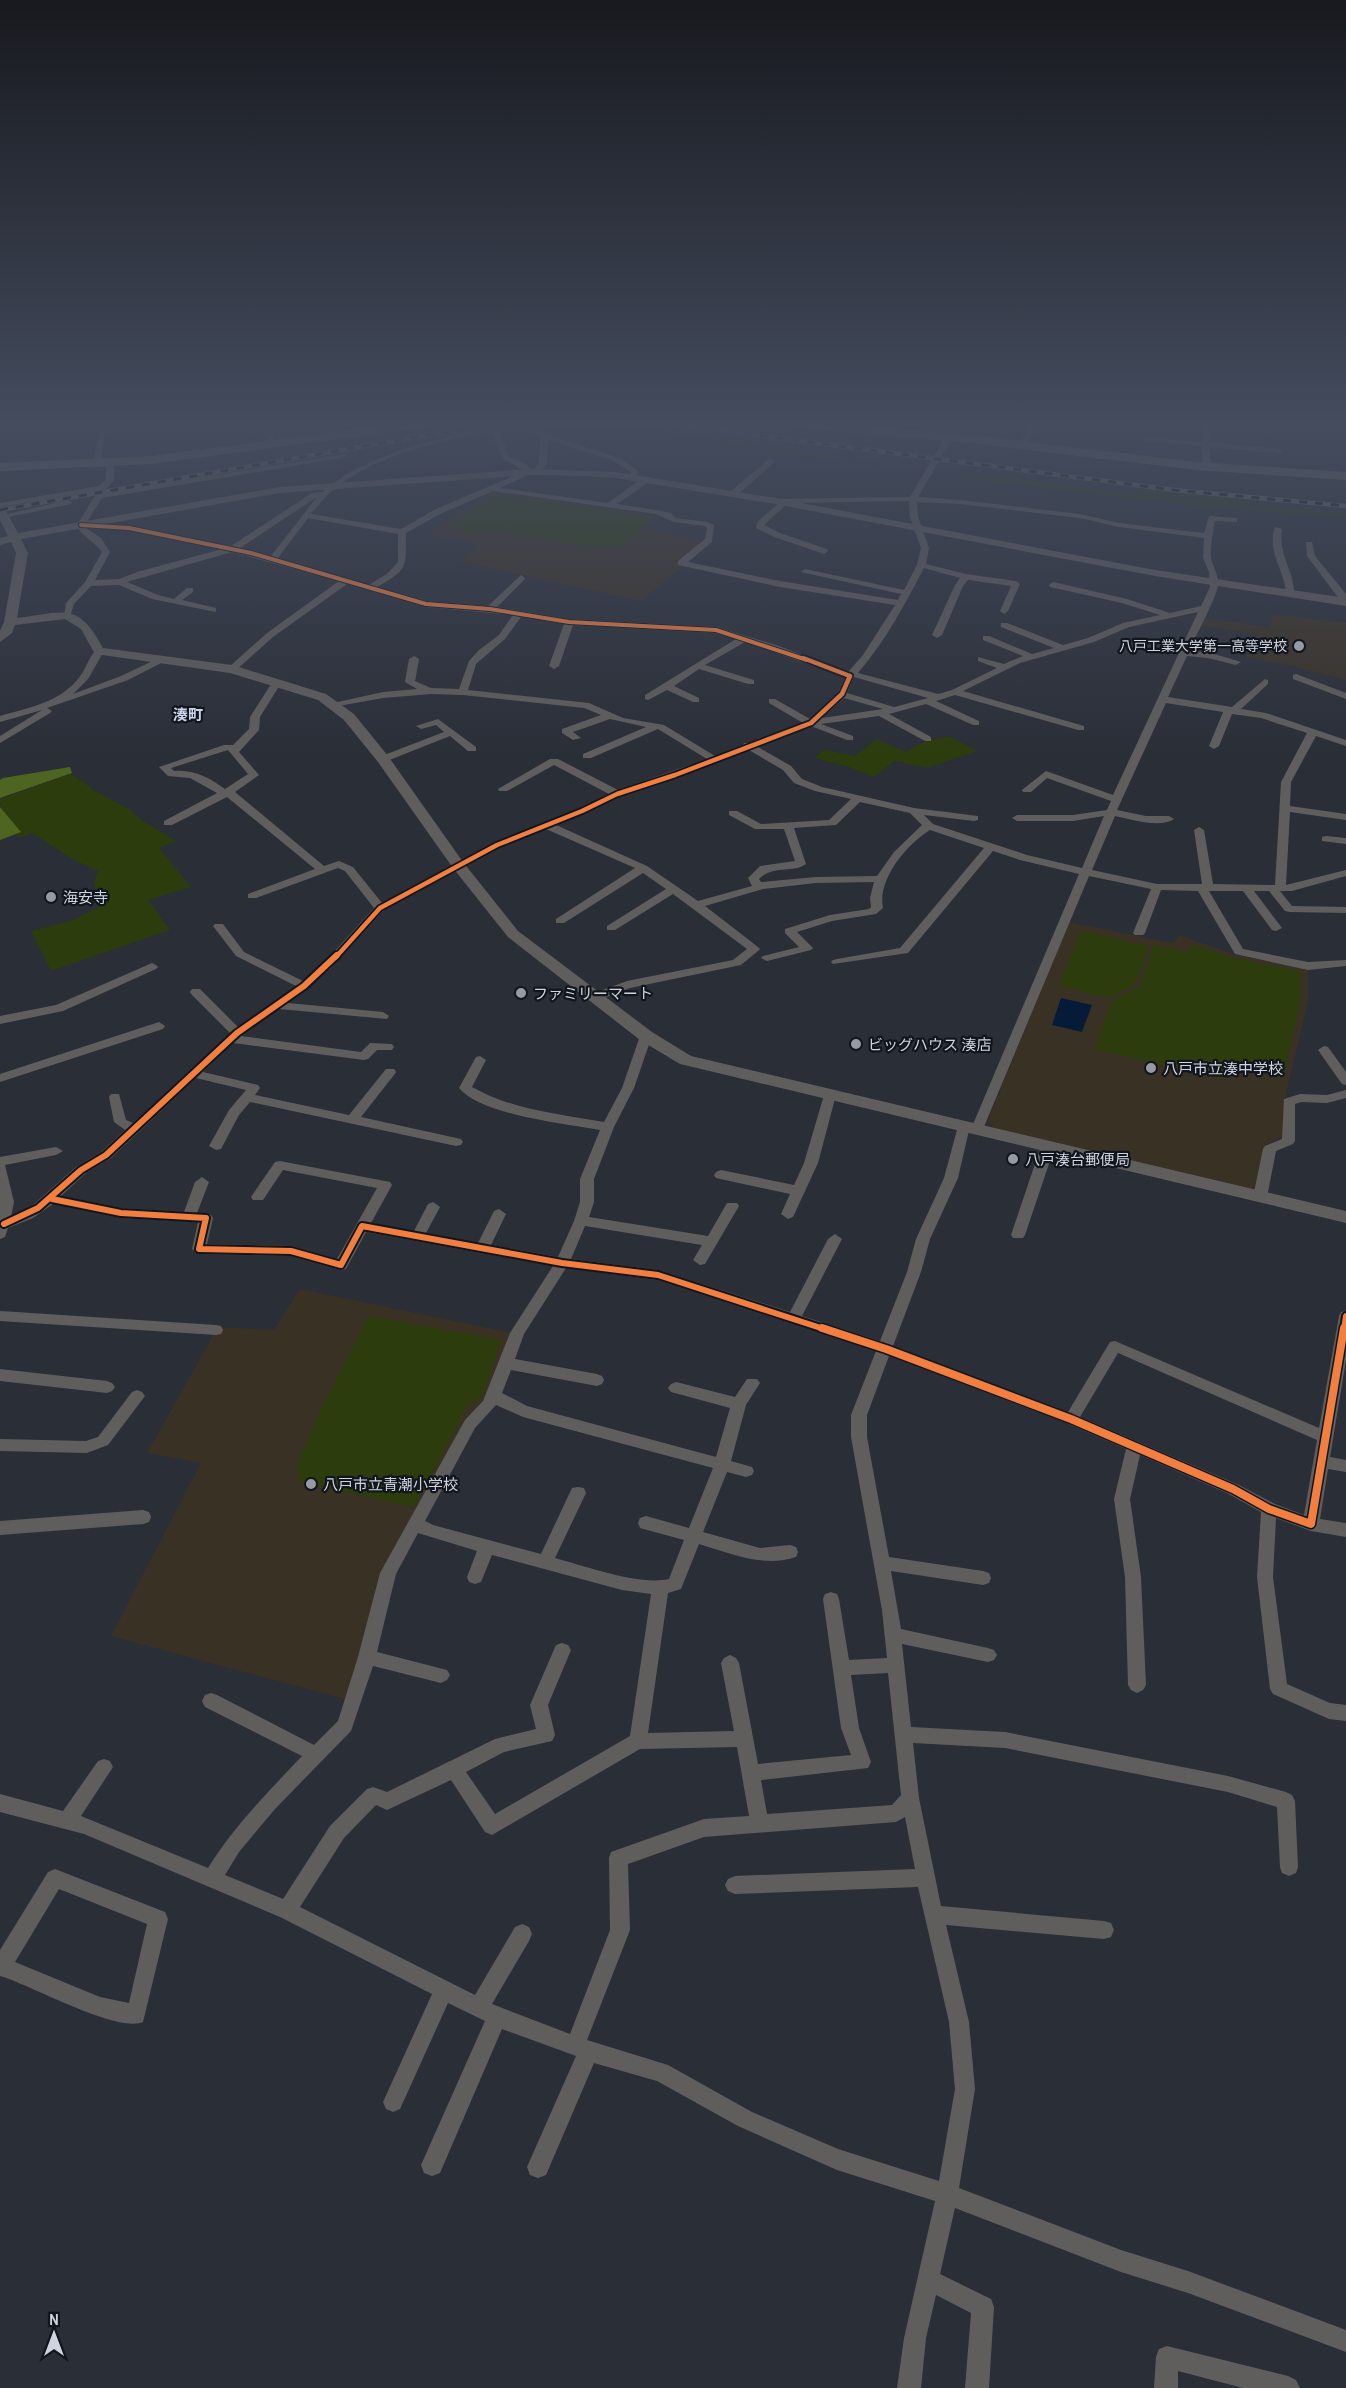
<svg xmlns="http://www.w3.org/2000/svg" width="1346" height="2388" font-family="'Archivo Narrow','Noto Sans JP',sans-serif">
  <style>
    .education { fill: #3a3125 }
    .green { fill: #2c3c0c }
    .forest { fill: #4d6520 }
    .water { fill: #061b38 }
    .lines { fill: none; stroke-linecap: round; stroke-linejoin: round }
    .minor { fill: #605e5d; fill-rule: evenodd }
    .tertiary { fill: #605e5d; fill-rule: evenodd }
    .primary { fill: #696867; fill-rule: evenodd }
    .rail-casing { stroke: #636568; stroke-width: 4.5 }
    .rail { stroke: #11151c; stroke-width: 3; stroke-dasharray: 8; stroke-linecap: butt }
    .cycleway-far3-casing { stroke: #11151c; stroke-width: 6 }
    .cycleway-far2-casing { stroke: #11151c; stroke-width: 8 }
    .cycleway-far1-casing { stroke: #11151c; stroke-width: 10 }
    .cycleway-casing { stroke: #11151c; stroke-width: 11 }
    .cycleway-far3 { stroke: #f27e40; stroke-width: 4 }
    .cycleway-far2 { stroke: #f27e40; stroke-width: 4.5 }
    .cycleway-far1 { stroke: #f27e40; stroke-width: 6 }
    .cycleway { stroke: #f27e40; stroke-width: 8 }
    .poi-dot { fill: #959aa5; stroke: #11151c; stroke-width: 2 }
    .labels { text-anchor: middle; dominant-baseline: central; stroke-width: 4.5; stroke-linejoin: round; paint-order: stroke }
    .far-poi-label { font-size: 14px; fill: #cfd4e0; stroke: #11151c; text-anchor: end }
    .far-quarter-label { font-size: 15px; font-weight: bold; fill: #cbd6ed; stroke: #11151c }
    .poi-label { font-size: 15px; fill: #cfd4e0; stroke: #11151c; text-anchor: start }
  </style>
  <rect width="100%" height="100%" fill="#2a2e37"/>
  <g class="education">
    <path d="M493,491L656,515L644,529L704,540L676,563L685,565L641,601L461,562L475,547L468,541L426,534Z"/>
    <path d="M1274,614L1346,623V680L1288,665L1246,657L1258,635L1200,625L1204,618L1269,627Z"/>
    <path d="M1069,922L1173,943L1179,935L1236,955L1308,968V1001L1285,1098L1284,1136L1265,1145L1258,1190L993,1128L988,1120Z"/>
    <path d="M300,1289L512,1333L485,1402L420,1504L348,1700L111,1636L201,1463L147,1453L218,1327L274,1330Z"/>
  </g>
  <g class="green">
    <path d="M628,429H654V432L818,454L879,465L731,447Z"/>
    <path d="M960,474C983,476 1006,476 1028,480C1133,495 1240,507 1346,513V518L1182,504L958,477Z"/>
    <path d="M1136,488L1292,505L1213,501L1134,492Z"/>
    <path d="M496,493L651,517L626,545L607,548L480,530L471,533L448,526Z"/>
    <path d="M949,736L977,751L928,768L894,761L874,777L846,766L814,758L824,750L855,756L877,739L906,752L925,741Z"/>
    <path d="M71,774L100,794L131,810L140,819L176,841L159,848L191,887L148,900L170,930L51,971L31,931L73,920L109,902L97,891L94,883L98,871L72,859L32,833L20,838C10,830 0,811 0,799Z"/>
    <path d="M1080,931L1149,946L1135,985L1108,998L1059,986Z"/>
    <path d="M1192,944L1237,959L1300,971V1000L1283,1077L1230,1065L1224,1079L1094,1049L1112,1001L1141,985L1153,945L1188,952Z"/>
    <path d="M369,1316L501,1340L483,1395L467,1407L414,1507L299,1482L297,1465L319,1413Z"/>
  </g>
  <g class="forest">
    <path d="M537,424H629L670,427H506Z"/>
    <path d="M70,767L72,773L0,798V780L3,778Z"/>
    <path d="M0,807L21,832L0,840Z"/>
  </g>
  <path class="water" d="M1061,998L1092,1005L1082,1032L1052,1025Z"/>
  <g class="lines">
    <g class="minor">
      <path d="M96,423H127L105,429L101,463L97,465L93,463L98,437Z"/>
      <path d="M259,423H266L277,444H271Z"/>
      <path d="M489,423H495L497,427C516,425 534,424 550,435L622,459L639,472L635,479H629L631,472L611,460L548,440L547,463L541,471H535L534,469L539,463L540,436C529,428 512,430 499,431L509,456L526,464L534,472L500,488L608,503L644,477H650V481L617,504L656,510L671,513L676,518L707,522L714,525L712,542L688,562L780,581L898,600L901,594L801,572L805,569L904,590L917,565L921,548L910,517L909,501L788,503L764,525L780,533L827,549L828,551L824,554L774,537L756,528L757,522L779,503H772V499H775L910,497L945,437L950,435L958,423H965L956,439H952L918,497L960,500L1080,514L1119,523L1204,533L1209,516L1237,518V522H1234L1215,521C1213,531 1210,548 1211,558C1213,568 1219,575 1218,585C1217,597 1195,637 1189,651L1208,652L1241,662L1236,665L1208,658L1187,656L1168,697L1232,707L1265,679L1268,680V684L1241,709L1266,713L1346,740V746L1316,736L1291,782L1290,806L1346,814V820L1290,812L1286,885L1346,870V876L1292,891H1280L1292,906L1346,907V913L1289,912L1285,911L1269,891H1254L1282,928L1276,931L1272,930L1243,891H1209L1243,949L1308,962L1346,960V966L1308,970L1235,954L1198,891L1161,890L1145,933L1143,935H1135L1133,933L1151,889L1089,876L983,1129L977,1133L971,1129L1079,874L1020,860L993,851L908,953L833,964L831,962L833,960L837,959L900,948L984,848L930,830C906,845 877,880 883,908L876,914L832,921L797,932L813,948L811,950L767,961L761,958L763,956L799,947L785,933V929L830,915L869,909L871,907L870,898L874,882L816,883L763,889L705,906L758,947L760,949L758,951L741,965L630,988L596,1001L590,997L592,994L627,981L733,960L747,949L673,894L615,930H607V926L666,889L643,873L564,923H556V919L635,868L546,829L501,847L384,910L331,968L288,1003L383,1012L389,1016L387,1019L279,1009L241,1036L361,1052L370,1043L392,1044L394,1047L392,1050H377L368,1059L364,1060L233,1043L203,1072L258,1085L260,1088L255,1095L349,1115L386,1069H394L396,1072L394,1075L361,1117L461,1139L463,1142L461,1145L456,1146L250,1102L239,1115L221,1149L216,1150L209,1146L229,1110L246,1090L196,1078L111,1158L86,1173L61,1196L121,1208L184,1212L195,1182L202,1177L209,1182L197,1213L211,1215L213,1218L207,1244L291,1246L337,1259L377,1188L283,1170L263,1200H253L251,1197L253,1194L275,1162L280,1161L390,1182L392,1185L371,1223L414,1231L428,1204L433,1202L440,1207L426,1233L478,1243L494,1211L499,1209L506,1214L491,1245L558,1257L574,1221L580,1202V1179L600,1130C566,1124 481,1115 459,1088L476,1057L480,1056L486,1060L472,1087C513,1110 559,1114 604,1122L622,1088L640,1036L646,1032L652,1036L634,1088L614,1127L594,1179V1202L589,1217L708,1236L727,1203H737L739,1206L705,1264L700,1265L693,1260L702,1245L585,1226L571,1259L658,1270L790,1312L828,1239L835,1234L842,1239L802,1316L880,1341L907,1272L916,1239L944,1178L958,1126L964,1122L970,1126L958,1178L930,1239L921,1272L893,1346L1068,1412L1110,1342L1115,1341L1319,1428L1339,1316L1341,1312L1346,1311V1360L1330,1457L1346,1460V1472L1328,1469L1320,1519L1346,1523V1537L1311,1531L1276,1518L1273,1577L1287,1684L1330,1703L1346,1705V1721L1329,1719L1273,1694L1270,1689L1257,1577L1261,1512L1227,1493L1140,1455L1130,1499L1141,1577L1146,1685L1143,1690L1137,1693L1131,1690L1128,1685L1125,1577L1114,1499L1126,1449L1066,1423L889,1356L867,1415V1437L889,1557L983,1571L989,1573L991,1578L989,1583L983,1585L891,1571L901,1629L988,1648L994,1650L997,1655L994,1660L988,1662L902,1644L911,1727L1005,1732L1228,1776L1286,1792L1292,1795L1295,1801L1298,1867L1296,1873L1289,1876L1282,1873L1280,1867L1277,1807L1228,1792L1005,1748L913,1743L919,1798L941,1906L1104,1921L1111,1923L1114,1930L1111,1937L1104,1939L946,1925L969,2022L975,2089L959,2188L1121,2250L1188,2271L1346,2330V2352L1188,2293L1121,2272L955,2208L940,2274L991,2299L994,2307L989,2388H965L971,2313L936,2295L926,2338L921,2388H897L904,2338L935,2201L837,2170L738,2126L657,2081L594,2063L546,2175L538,2178L530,2175L527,2167L576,2056L502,2029L440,2173L432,2176L424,2173L421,2165L485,2021L448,2003L400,2109L393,2112L386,2109L383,2102L432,1994L280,1917L84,1834L0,1812V1794L63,1811L98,1761L104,1759L110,1761L113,1767L81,1816L208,1868C234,1826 268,1792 302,1756L205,1707L202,1701L205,1695L211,1693L217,1695L314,1745L338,1721L358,1657L380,1573L465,1420L483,1401L510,1333L553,1266L366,1232L346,1269L341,1270L291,1256L199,1254L192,1249L198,1222L121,1218L53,1204L33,1218L8,1228L5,1237L0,1239V1157L56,1147L63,1151L56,1155L5,1165L14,1202L11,1217L33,1205L76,1167L101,1152L125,1130L114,1122L109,1097L111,1094H119L126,1120L133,1123L230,1033L192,995L190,992L192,989H200L238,1027L296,986L236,956L213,926L215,924H223L244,952L303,981L323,964L374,908L345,871L338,868L256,898H248V894L315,869L227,797L172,825H164V821L217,793L190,778L168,776L159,767L224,745H233L249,729L250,717L273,681H279L281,683L260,717L259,730L239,752L259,775L235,792L324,866L339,861L353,867L382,903L493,843L578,809L609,794L554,765L507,791H499L498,789L550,759H558L618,790L707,759L658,729L591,758H583V754L646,727L610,719L573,732L581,738L573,740L562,733V729L601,715L584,708L463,695L431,694L383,698L333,707V703L383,692L417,689L405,682L409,659L414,656L419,659L415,681L431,688L459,689L469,661L479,650L499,635L513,615L426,607L347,584L273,637L235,671H229V667L267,633L339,581L232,552L127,582L158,595L174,599L187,588H193V592L182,600L216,608V612L152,599L119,585L91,586L74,604L70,617H64L66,603L85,582L102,552C95,542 79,534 77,525L96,494L345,454L346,456L342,458L102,498L86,523L129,526L231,546L312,493L322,492L349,472L400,450L459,433L490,427ZM491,431L503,459L525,471L434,510L401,529L311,514C319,505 327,494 337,487C379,454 439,441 491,431ZM493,491L656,514L674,522L705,526L707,528L705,539L678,561V565L780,587L895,605L863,655L848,672L776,645L716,627L569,619L497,607L524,580L525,578L521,575L488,606L427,601L377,587C410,568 405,568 406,533L440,514ZM317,497L271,556L240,548ZM917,502L960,504L1080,518L1119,527L1204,538L1203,558L1209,572L1210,587L1201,606L1170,613L1127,599L1053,582L1049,585L1050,587L1122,603L1160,615L1123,623L1088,638L1063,645L1007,623H1001V627L1054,648L1032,654L989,636H983V640L1023,656L1004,664L978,657V661L997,668L952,690L938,694L858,673C885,642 905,604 924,568L960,578L955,585L932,635L937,638L942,635L963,586L968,580L1011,586L1000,611L1004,614L1008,611L1020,584L1016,581L966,574L926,564L929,548L918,517ZM308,518L398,534V562L388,573L369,585L278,558ZM86,528L129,530L222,549L137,572L119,579L95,580L110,552L101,538ZM1198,612L1113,795L1046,771L1022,790L1023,792H1031L1047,778L1111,801L1107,810L1073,815H1017L1012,818L1017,821H1073L1104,816L1082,868L1027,855L933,824L924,815L974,821L978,820V816L914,808L822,787L802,779L791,766L758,747L811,726L847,740H853V736L821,724L879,716L925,741H931V737L889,714L926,704L973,725H979V721L936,701L955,695L1078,730H1084V726L963,691L1020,663L1094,642L1129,627ZM521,617L564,624L549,666L554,669L559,666L573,625L715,633L736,639L645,695V699L648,700L667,690L693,702H699V698L674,686L699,669L748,684H754V680L705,665L745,642L845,677L838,693L810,719L775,699H769V703L803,723L751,743H744L743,745L715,756L664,725L623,718L589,703L468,690L476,664L505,639ZM854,677L928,698L894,707L847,693ZM844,698L883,709L822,718ZM1166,703L1223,712L1209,746L1214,749L1219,746L1232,714L1261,718L1307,733L1281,782L1275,885L1213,884L1204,830L1199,827L1194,830L1202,884H1157L1092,870L1115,816C1131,819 1160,829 1174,819L1169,816H1146L1117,810ZM228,750L248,774L225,789C210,778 194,769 174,771L171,768ZM749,750L783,770L794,783L815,791L851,799L829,820L761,824L737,811H729V815L755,829H784L795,861L760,866L748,878L752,886L698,901L647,866L556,825L621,796ZM860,802L910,813L922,825L894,852L877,876L816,877L761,882L759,879C775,864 792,874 806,864L794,828L836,825ZM566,1268L657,1280L876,1351L851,1415V1437L882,1610L887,1658L849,1660L839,1599L837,1594L831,1592L825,1594L823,1599L841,1728L851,1755L758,1764L739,1663L736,1658L730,1655L724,1658L721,1663L734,1731L648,1733L668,1593L681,1589L699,1544C730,1553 763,1568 796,1557L798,1552L796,1547L790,1545L760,1548L703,1532L727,1472L746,1477L752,1475L754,1471L752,1467L731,1461L746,1405L760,1383L757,1379H747L735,1397L676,1382L671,1384L668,1388L671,1392L730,1408L716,1457L527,1406L502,1393L511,1370L597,1386L602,1384L604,1380L602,1376L597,1374L515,1359L524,1334ZM1118,1353L1317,1440L1304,1515L1275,1504L1239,1485L1080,1417ZM496,1405L523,1417L713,1468L689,1528L646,1516L640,1518L638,1523L640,1528L684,1540L669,1579C640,1586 585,1566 555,1558L586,1493L584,1488L578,1487L572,1488L541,1554L433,1525L425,1521L475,1428ZM418,1533L477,1551L467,1577L469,1582L475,1584L481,1582L492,1555L622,1590L651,1594L630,1736L495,1814L466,1772L504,1752L552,1741L555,1735L548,1705L571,1650L568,1645L562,1643L556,1645L530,1705L536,1729L495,1739L387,1792L373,1787L367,1789L330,1826L283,1899L225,1875L239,1852L275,1809L351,1731L373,1666L441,1683L447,1680L450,1675L447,1670L377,1652L396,1574ZM888,1673L901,1795L892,1805L767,1814L761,1780L868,1768L871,1762L859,1728L851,1675ZM737,1747L749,1816L704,1819L611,1852L609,1858L610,1930L570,2034L492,2004L529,1941L532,1934L529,1927L522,1924L515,1927L475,1995L300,1907L344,1838L376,1805L387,1810L451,1780L485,1832L492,1835L640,1749ZM905,1817L915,1869L735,1876L728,1879L725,1885L728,1891L735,1894L918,1887L949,2022L955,2089L939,2181L838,2149L752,2112L668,2065L587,2040L630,1930L628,1864L704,1837L896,1822Z"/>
      <path d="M897,423H904L898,434H892Z"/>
      <path d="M1033,423H1040L1024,448H1018L1017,446Z"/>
      <path d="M1203,423H1211L1209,442L1279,449L1283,451L1279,453L1209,447L1212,467L1208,469L1204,467L1201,446L1145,441L1141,439L1145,437L1202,442Z"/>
      <path d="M769,459L776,461L736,496H730V492Z"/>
      <path d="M110,460L114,462V480L105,490L0,507V503L99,486L106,479V462Z"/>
      <path d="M68,500L72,502L71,504L4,518L0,516Z"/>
      <path d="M1275,527L1282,529C1278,557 1294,568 1294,594L1290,597L1286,594C1285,570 1266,552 1275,527Z"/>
      <path d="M1306,542H1312L1315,556L1346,594V605L1343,604L1307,556Z"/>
      <path d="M99,648L104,651L88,679L73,694L121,676L161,657L169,659L128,680L47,708L52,711L50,713L0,743V736L42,710L0,722V716C31,707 62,702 81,675C87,667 90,653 99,648Z"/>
      <path d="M1296,674L1346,693V699L1293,679V675Z"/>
      <path d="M438,719L476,747V751H468L450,736L387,761H379V757L444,732L436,725L421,729L416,726Z"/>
      <path d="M1326,836L1346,838V844L1322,841V837Z"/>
      <path d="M152,963L156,965L158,967L156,969L63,1011L0,1024V1016L56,1005Z"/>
      <path d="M159,1022L165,1026L163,1029L0,1082V1074Z"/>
      <path d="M1324,1046L1328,1047L1346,1072V1085L1342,1084L1318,1050Z"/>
      <path d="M1346,1090V1098L1327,1103L1301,1102L1295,1104V1141L1293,1144L1276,1151L1267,1197L1260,1202L1255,1200L1253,1197L1263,1149L1265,1146L1282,1139L1284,1099L1300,1094L1327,1095Z"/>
      <path d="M830,1091L836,1095L818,1163L793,1217L788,1219L781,1214L790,1194L716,1178L714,1175L716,1172L721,1170L794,1185L804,1163L824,1095Z"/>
      <path d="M1048,1142L1055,1146L1025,1235L1023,1238H1013L1011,1235L1041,1146Z"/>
      <path d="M0,1311L216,1325L221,1326L223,1330L221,1334L216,1335L0,1321Z"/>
      <path d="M0,1369L107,1381L112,1383L115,1387L112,1391L107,1393L0,1381Z"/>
      <path d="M137,1390L142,1392L145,1396L108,1445L87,1453L0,1451V1439L86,1441L98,1437L132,1392Z"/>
      <path d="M143,1510L149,1512L151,1517L149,1522L143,1524L0,1535V1521Z"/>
      <path d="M55,1869L165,1912L168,1919L143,2022C116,2033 31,1985 0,1976V1950L48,1872ZM59,1889L147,1924L129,2003L100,1997L15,1962Z"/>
      <path d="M1167,2346L1288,2376L1296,2380L1300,2388H1243L1178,2371V2388H1154L1156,2357L1159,2349Z"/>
    </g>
    <path class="tertiary" d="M530,469L616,472L775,498L1155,570L1346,598V606L1155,576L775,504L616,478L586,476L530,475L280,493L21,539L28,553L17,618C64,612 78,601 103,648L232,665L326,694L354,714L388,756L463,862L518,931L652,1032L691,1056L1346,1211V1223L680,1064L640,1040L508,937L453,868L378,762L344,720L318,700L230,673L95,654L81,629L65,619L15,625L12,633L0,642V631L4,622L16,553L11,542L0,545V538L8,536L0,520V506L5,509L18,533L280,487Z"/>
    <g class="primary">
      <path d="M404,423H435L429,427L151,464L0,471V463L151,456Z"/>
      <path d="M788,423H831L970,435L1197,462L1346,472V480L1197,470L970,443L794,427Z"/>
    </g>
    <defs>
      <g id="rail">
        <path d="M664,423L1174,490L1346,506"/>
        <path d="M0,510L433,434L513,423"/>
      </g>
    </defs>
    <use href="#rail" class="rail-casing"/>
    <use href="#rail" class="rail"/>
    <defs>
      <path id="cycleway-far3" d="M81,525L129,528L251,553L426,604L490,609L569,622L716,630L807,660"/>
      <path id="cycleway-far2" d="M336,957L380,908L497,845L582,811L617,794L675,775L811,723L842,694L850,676L803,658"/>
      <g id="cycleway-far1">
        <path d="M52,1199L121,1213L206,1218L199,1249L291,1251L341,1265L362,1226L562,1263L658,1275L827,1330"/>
        <path d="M4,1224L38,1208L81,1170L106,1155L237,1033L304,986L337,955"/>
        <path d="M1344,1330L1346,1316"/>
      </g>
      <path id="cycleway" d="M822,1328L886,1349L1071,1419L1233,1489L1269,1509L1311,1524L1344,1328"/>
    </defs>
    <use href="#cycleway-far3" class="cycleway-far3-casing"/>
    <use href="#cycleway-far2" class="cycleway-far2-casing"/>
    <use href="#cycleway-far1" class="cycleway-far1-casing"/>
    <use href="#cycleway" class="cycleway-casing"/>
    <use href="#cycleway-far3" class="cycleway-far3"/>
    <use href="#cycleway-far2" class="cycleway-far2"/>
    <use href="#cycleway-far1" class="cycleway-far1"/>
    <use href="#cycleway" class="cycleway"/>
  </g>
  <linearGradient id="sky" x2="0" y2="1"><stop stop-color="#17191e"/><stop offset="0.56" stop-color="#444c5e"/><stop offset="1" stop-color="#444c5e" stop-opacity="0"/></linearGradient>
  <rect width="1346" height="757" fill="url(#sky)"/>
  <g class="poi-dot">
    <circle cx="1299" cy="646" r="6"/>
    <circle cx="51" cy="897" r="6"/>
    <circle cx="521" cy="993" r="6"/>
    <circle cx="856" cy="1044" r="6"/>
    <circle cx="1151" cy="1068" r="6"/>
    <circle cx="1013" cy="1159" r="6"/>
    <circle cx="311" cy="1484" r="6"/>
  </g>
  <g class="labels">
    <g class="far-poi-label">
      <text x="1287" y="646">八戸工業大学第一高等学校</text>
    </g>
    <g class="far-quarter-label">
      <text x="188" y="714">湊町</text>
    </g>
    <g class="poi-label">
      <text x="63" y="897">海安寺</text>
      <text x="533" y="993">ファミリーマート</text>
      <text x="868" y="1044">ビッグハウス 湊店</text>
      <text x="1163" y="1068">八戸市立湊中学校</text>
      <text x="1025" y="1159">八戸湊台郵便局</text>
      <text x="323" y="1484">八戸市立青潮小学校</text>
    </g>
  </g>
  <g transform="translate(54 2334)" stroke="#11151c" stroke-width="4.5" paint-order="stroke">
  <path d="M0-4.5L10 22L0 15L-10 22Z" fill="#cfd4e0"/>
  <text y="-9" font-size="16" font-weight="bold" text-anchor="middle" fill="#cfd4e0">N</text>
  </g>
</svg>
